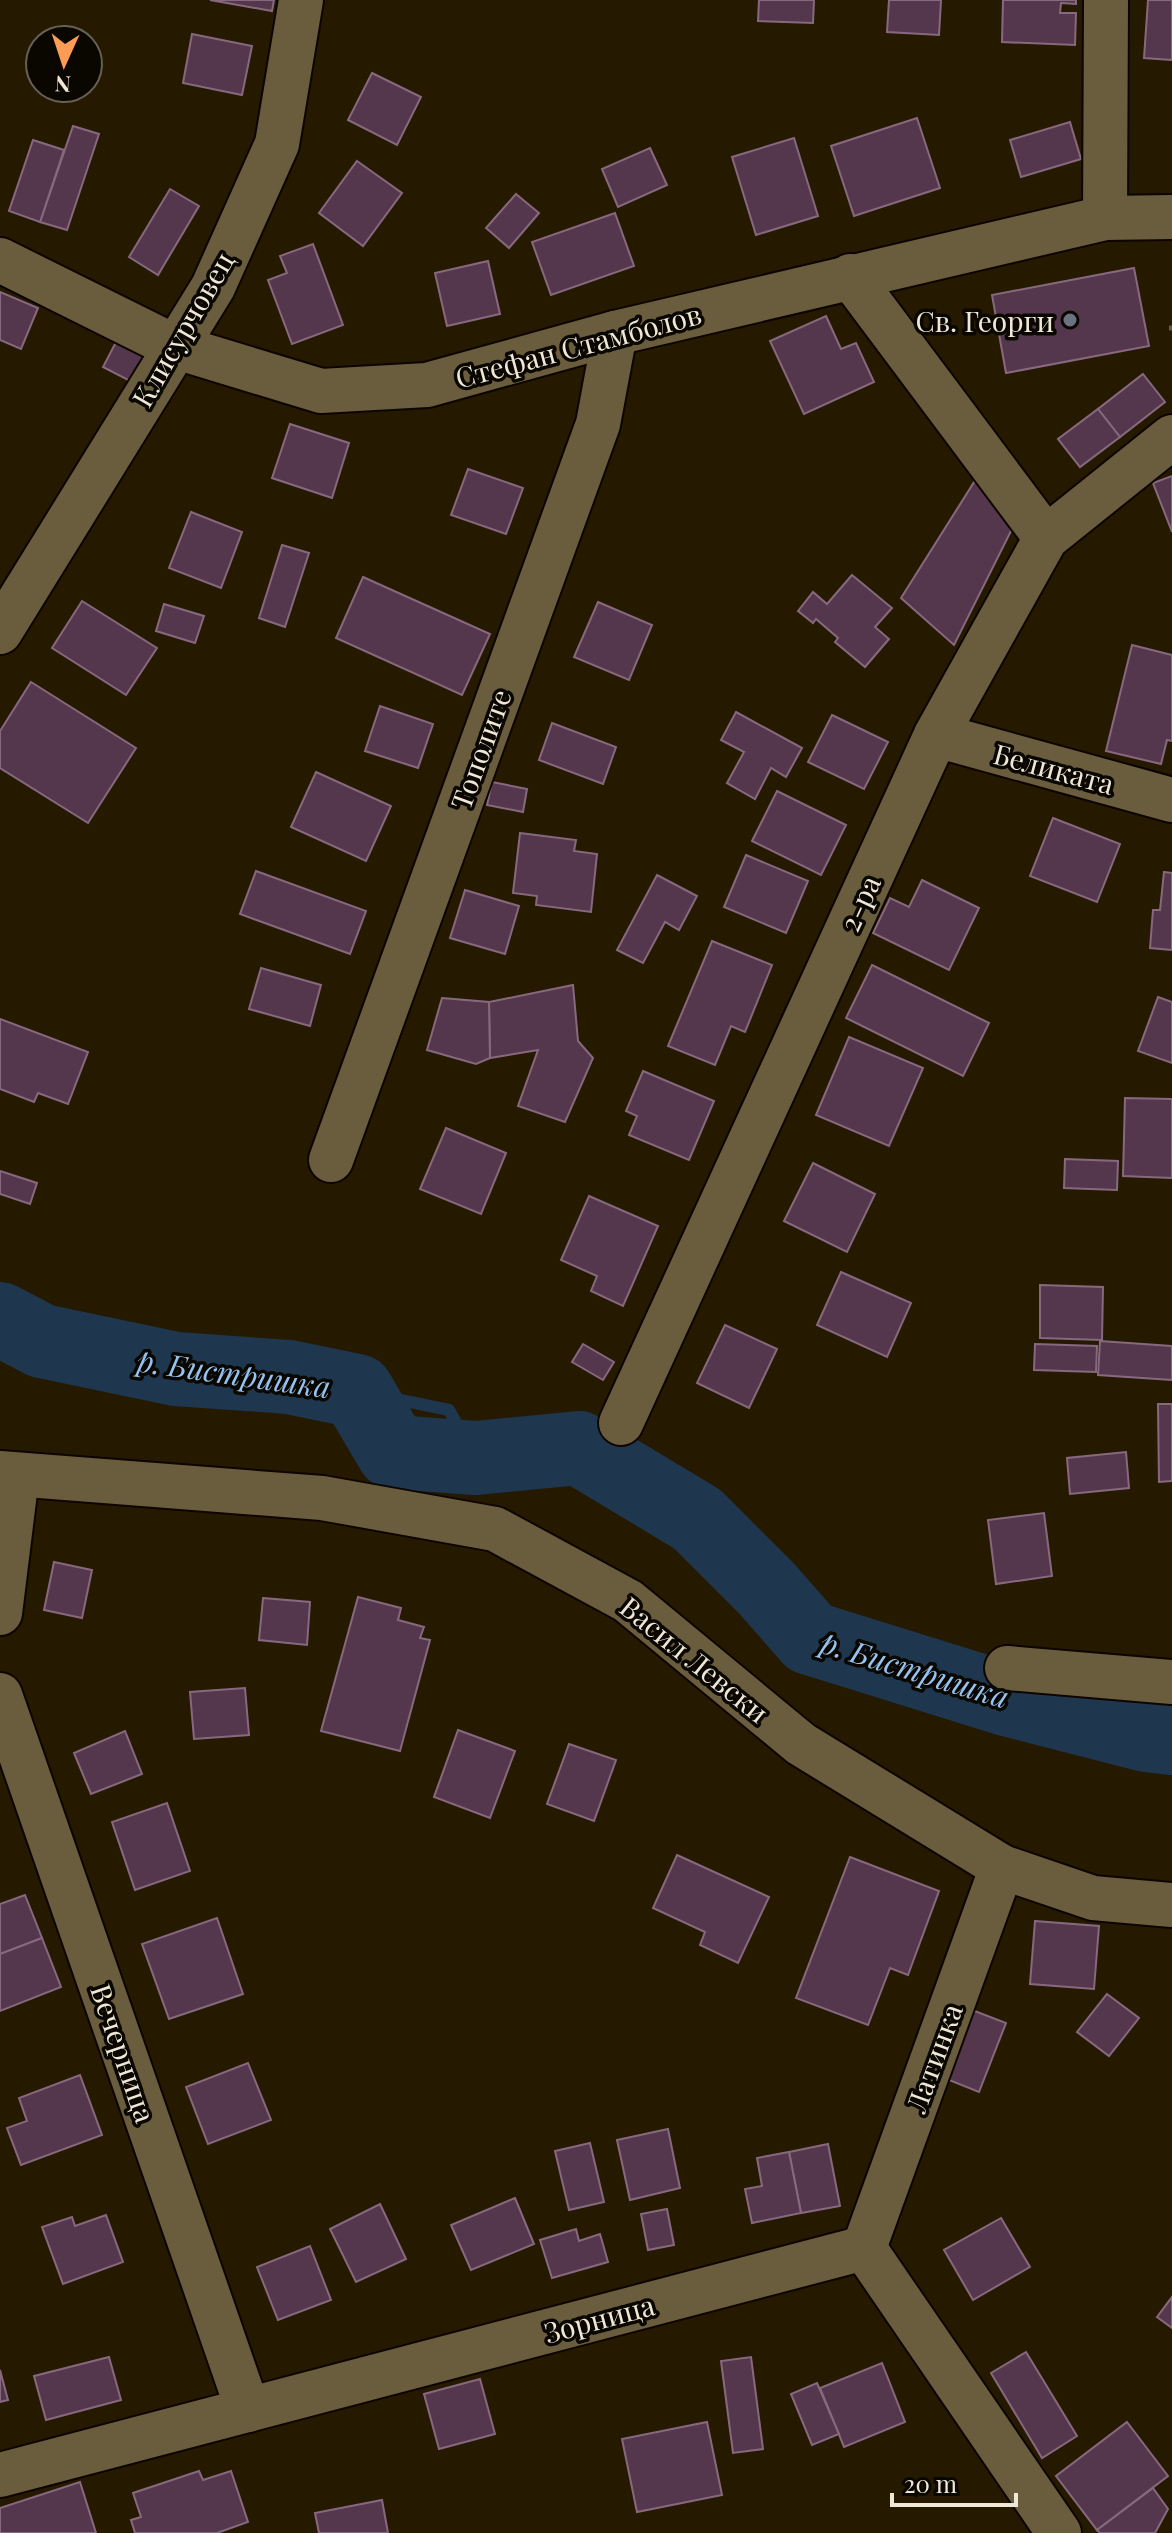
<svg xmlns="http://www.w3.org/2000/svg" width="1172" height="2533" font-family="'Playfair Display',serif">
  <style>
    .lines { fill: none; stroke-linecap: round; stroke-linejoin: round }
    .stream { stroke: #1e374e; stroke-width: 12 }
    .river { stroke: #1e374e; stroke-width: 74 }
    .building { fill: #54374d; stroke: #87697f; stroke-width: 2 }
    .minor-casing { stroke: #0e0500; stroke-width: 48 }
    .path { stroke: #625941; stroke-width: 5; stroke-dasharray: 4 4; stroke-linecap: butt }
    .minor { stroke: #695d3e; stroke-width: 44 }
    .worship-dot { fill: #6b7280; stroke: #0a0600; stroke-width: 3 }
    .labels { text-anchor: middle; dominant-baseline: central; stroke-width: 7; stroke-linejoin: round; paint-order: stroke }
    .poi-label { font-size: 28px; fill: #efe8d7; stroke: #0a0600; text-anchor: end }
    .street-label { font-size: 28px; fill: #efe8d7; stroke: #0a0600 }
    .water-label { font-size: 30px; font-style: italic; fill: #94c3f2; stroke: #0a0600 }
  </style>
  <rect width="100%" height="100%" fill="#251a00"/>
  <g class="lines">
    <path class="stream" d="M357,1391L449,1410L476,1458"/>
    <path class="river" d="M0,1319L42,1341L176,1369L289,1377L357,1391L393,1452L476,1458L579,1448L697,1519L767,1589L810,1638L1006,1699L1146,1735L1172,1738"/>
  </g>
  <g class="building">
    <path d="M210,0H274L272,11Z"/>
    <path d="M759,0H814L813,23L758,21Z"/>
    <path d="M889,0H941L939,35L887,32Z"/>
    <path d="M1003,0H1076V4L1061,3L1060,13H1076L1075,45L1002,42Z"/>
    <path d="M1148,0H1172V60L1144,58Z"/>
    <path d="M192,34L252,46L242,95L183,83Z"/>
    <path d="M372,73L421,97L397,145L348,120Z"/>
    <path d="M917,118L940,188L854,216L831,146Z"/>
    <path d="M1070,122L1081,159L1021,177L1010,140Z"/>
    <path d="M73,126L99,134L67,230L40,222Z"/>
    <path d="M794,138L818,216L756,235L732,157Z"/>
    <path d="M33,140L64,150L40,222L9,211Z"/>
    <path d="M650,148L667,185L618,207L602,169Z"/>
    <path d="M357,161L402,193L363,246L319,213Z"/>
    <path d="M170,189L199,206L158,275L129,257Z"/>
    <path d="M516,194L539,213L509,248L486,228Z"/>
    <path d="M615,213L634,266L551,295L532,242Z"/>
    <path d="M313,244L343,325L292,344L268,280L287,273L280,256Z"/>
    <path d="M488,261L500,314L447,326L435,273Z"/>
    <path d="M1134,268L1149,346L1006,373L992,295Z"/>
    <path d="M0,292L38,308L21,349L0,340Z"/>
    <path d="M826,316L841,349L856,343L874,382L804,414L770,341Z"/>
    <path d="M116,342L145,357L132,382L103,367Z"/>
    <path d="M1143,374L1165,402L1120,437L1098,409Z"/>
    <path d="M1098,409L1120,437L1080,467L1058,439Z"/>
    <path d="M290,424L349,443L332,498L272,478Z"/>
    <path d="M468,469L523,488L506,534L451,515Z"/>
    <path d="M1172,476V532L1153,483Z"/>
    <path d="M976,479L1015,523L954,645L901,598Z"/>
    <path d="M191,512L242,532L221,588L169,568Z"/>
    <path d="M282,545L309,553L285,627L259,618Z"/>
    <path d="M852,575L892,608L875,627L889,639L865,667L835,642L838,638L816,619L813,623L798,611L813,592L827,604Z"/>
    <path d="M363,577L490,634L462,695L336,638Z"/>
    <path d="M82,601L157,648L126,695L52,648Z"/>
    <path d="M598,602L652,625L629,680L574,657Z"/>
    <path d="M164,604L204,616L195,643L156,631Z"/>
    <path d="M1132,645L1172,655V741L1167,740L1161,764L1106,751Z"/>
    <path d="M31,682L136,748L88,823L0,768V731Z"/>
    <path d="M380,706L433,724L418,768L365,751Z"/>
    <path d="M736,712L802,748L786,777L771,768L755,799L727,783L744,752L721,740Z"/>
    <path d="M832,715L888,742L864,789L808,762Z"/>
    <path d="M552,723L616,747L603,784L539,760Z"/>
    <path d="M316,772L391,806L366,861L291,827Z"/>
    <path d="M492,782L527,789L523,812L487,805Z"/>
    <path d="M777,791L846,825L821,875L752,841Z"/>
    <path d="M1053,818L1120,844L1097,902L1030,876Z"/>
    <path d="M520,833L576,840L574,851L597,854L591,912L536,905L537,896L513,893Z"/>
    <path d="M746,855L808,881L786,933L724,907Z"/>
    <path d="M256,871L366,911L350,954L240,914Z"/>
    <path d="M1164,872L1172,873V950L1150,948L1153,910H1160Z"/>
    <path d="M657,875L697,896L679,930L665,922L643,963L617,950Z"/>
    <path d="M922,880L979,908L949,970L873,933L890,898L909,907Z"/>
    <path d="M465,890L519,906L505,954L450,938Z"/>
    <path d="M712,941L772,965L745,1032L731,1026L715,1065L668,1046Z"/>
    <path d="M872,965L989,1023L963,1076L846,1018Z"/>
    <path d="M261,968L321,985L310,1026L249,1009Z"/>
    <path d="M573,985L578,1041L593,1058L565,1122L518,1106L538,1050L490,1058L489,1002Z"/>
    <path d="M1158,997L1172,1002V1063L1138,1051Z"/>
    <path d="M442,998L489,1002L490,1058L476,1064L427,1050Z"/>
    <path d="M0,1019L88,1052L68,1104L38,1093L34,1102L0,1089Z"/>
    <path d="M849,1037L923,1068L889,1146L816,1115Z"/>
    <path d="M643,1071L714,1101L689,1160L629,1135L637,1116L626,1111Z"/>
    <path d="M1125,1098L1172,1099V1178L1123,1176Z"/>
    <path d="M446,1128L506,1153L481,1214L420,1189Z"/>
    <path d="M1065,1159L1118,1161L1117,1190L1064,1188Z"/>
    <path d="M813,1163L875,1194L847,1252L784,1221Z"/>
    <path d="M0,1171L37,1183L30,1204L0,1194Z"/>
    <path d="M589,1196L658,1226L623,1306L591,1291L597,1276L561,1260Z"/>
    <path d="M841,1272L911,1303L887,1357L817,1325Z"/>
    <path d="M1040,1285L1103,1287L1102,1340L1040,1338Z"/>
    <path d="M725,1325L777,1349L749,1408L697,1383Z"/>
    <path d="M1100,1341L1172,1346V1380L1098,1375Z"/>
    <path d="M583,1344L614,1362L603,1380L572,1362Z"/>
    <path d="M1035,1344L1097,1346L1096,1372L1034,1370Z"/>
    <path d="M1158,1404H1172V1481L1159,1482Z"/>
    <path d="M1126,1452L1129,1488L1070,1494L1067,1458Z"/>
    <path d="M1044,1513L1052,1576L996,1584L988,1520Z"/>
    <path d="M54,1562L92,1570L82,1618L44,1610Z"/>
    <path d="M358,1597L401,1608L398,1620L424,1627L420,1638L430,1640L400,1751L321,1731Z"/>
    <path d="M263,1598L310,1602L307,1645L259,1640Z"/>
    <path d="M245,1688L249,1735L194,1739L190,1692Z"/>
    <path d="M458,1730L515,1751L490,1818L434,1797Z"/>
    <path d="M125,1731L142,1774L91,1794L74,1753Z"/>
    <path d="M569,1744L616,1760L594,1821L547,1804Z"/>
    <path d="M167,1803L190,1871L135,1890L112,1822Z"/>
    <path d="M677,1855L769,1897L738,1963L700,1945L705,1932L653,1908Z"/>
    <path d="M850,1857L939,1891L908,1975L890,1968L868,2025L796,1998Z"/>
    <path d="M25,1895L42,1938L0,1954V1904Z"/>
    <path d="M217,1918L243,1994L169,2019L142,1944Z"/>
    <path d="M1035,1921L1099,1926L1094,1989L1030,1984Z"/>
    <path d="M42,1938L61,1987L0,2011V1954Z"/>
    <path d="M1107,1994L1139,2018L1109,2056L1077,2032Z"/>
    <path d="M972,2010L1006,2023L979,2092L944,2078Z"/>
    <path d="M248,2063L271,2120L208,2144L186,2087Z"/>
    <path d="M80,2075L102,2135L21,2165L7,2128L27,2121L19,2098Z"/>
    <path d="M668,2129L680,2188L630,2200L617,2140Z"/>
    <path d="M590,2143L604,2202L569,2210L555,2151Z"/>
    <path d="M828,2144L840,2206L801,2213L789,2152Z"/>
    <path d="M789,2152L801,2213L752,2223L745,2189L762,2186L757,2158Z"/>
    <path d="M515,2198L534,2244L471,2270L451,2225Z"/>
    <path d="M380,2204L406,2259L356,2282L330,2229Z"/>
    <path d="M667,2209L674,2245L648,2250L641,2214Z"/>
    <path d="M106,2215L123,2262L63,2284L42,2227L72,2217L75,2226Z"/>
    <path d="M1001,2218L1030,2267L973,2300L944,2250Z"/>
    <path d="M576,2229L579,2241L600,2234L608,2262L552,2278L540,2240Z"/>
    <path d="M310,2246L331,2300L278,2320L257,2267Z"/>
    <path d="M1172,2297V2328L1157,2317Z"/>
    <path d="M1026,2352L1077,2436L1042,2458L991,2373Z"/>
    <path d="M109,2357L121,2400L46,2420L34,2376Z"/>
    <path d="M751,2357L763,2449L733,2453L721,2361Z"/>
    <path d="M882,2363L905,2422L844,2447L820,2388Z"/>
    <path d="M0,2370L8,2400L0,2402Z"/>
    <path d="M480,2379L495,2434L439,2449L424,2394Z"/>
    <path d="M817,2383L839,2434L812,2445L791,2394Z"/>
    <path d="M707,2422L722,2495L637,2512L622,2439Z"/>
    <path d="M1127,2422L1168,2476L1097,2530L1056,2476Z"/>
    <path d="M199,2471L203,2480L231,2471L248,2522L217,2533H135L131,2520L141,2517L133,2493Z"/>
    <path d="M80,2482L96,2533H0V2508Z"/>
    <path d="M1153,2488L1168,2509L1155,2533H1100L1097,2530Z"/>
    <path d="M382,2500L388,2533H319L315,2513Z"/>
  </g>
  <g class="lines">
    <defs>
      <g id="minor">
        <path d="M1105,218L1106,0"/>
        <path d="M0,260L173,346L321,391L427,385L615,333L1105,218L1172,217"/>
        <path d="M850,276L1046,538"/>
        <path d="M0,632L213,287L277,144L301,0"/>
        <path d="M936,735L1172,800"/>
        <path d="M331,1160L598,424L615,333"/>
        <path d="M621,1423L936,735L1046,538L1172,437"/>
        <path d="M0,1473L322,1498L495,1529L628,1601L801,1744L1002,1867L1093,1898L1172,1905"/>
        <path d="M0,1613L17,1476"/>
        <path d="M1007,1668L1172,1682"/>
        <path d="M0,1695L248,2410"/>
        <path d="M864,2248L1002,1867"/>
        <path d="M864,2248L1059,2533"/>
        <path d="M0,2475L864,2248"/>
      </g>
    </defs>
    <use href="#minor" class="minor-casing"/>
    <path class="path" d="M1169,328H1172"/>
    <use href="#minor" class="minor"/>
  </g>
  <circle class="worship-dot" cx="1070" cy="320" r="8"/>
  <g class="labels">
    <g class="poi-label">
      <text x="1054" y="320">Св. Георги</text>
    </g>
    <g class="street-label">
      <text transform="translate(182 329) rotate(-60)">Клисурчовец</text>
      <text transform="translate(578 345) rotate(-15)">Стефан Стамболов</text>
      <text transform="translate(480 749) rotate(-70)">Тополите</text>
      <text transform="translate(1054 768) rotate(15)">Беликата</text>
      <text transform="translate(859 903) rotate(-65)">2-ра</text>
      <text transform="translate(695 1659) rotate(39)">Васил Левски</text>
      <text transform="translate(124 2053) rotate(71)">Вечерница</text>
      <text transform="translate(933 2058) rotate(-70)">Латинка</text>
      <text transform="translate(599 2318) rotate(-15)">Зорница</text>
    </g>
    <g class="water-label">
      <text transform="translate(234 1373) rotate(8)">р. Бистришка</text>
      <text transform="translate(915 1669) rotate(17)">р. Бистришка</text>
    </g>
  </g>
  <g transform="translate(64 64) rotate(183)"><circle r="38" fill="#0a0600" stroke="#666056" stroke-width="2"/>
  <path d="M0-6L14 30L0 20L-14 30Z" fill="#fd9c57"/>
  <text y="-12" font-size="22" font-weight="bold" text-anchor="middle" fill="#efe8d7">N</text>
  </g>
  <path d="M892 2493v12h124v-12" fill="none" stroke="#efe8d7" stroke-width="4"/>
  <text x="904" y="2493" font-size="24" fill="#efe8d7" stroke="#0a0600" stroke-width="6" paint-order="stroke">20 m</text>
</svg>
